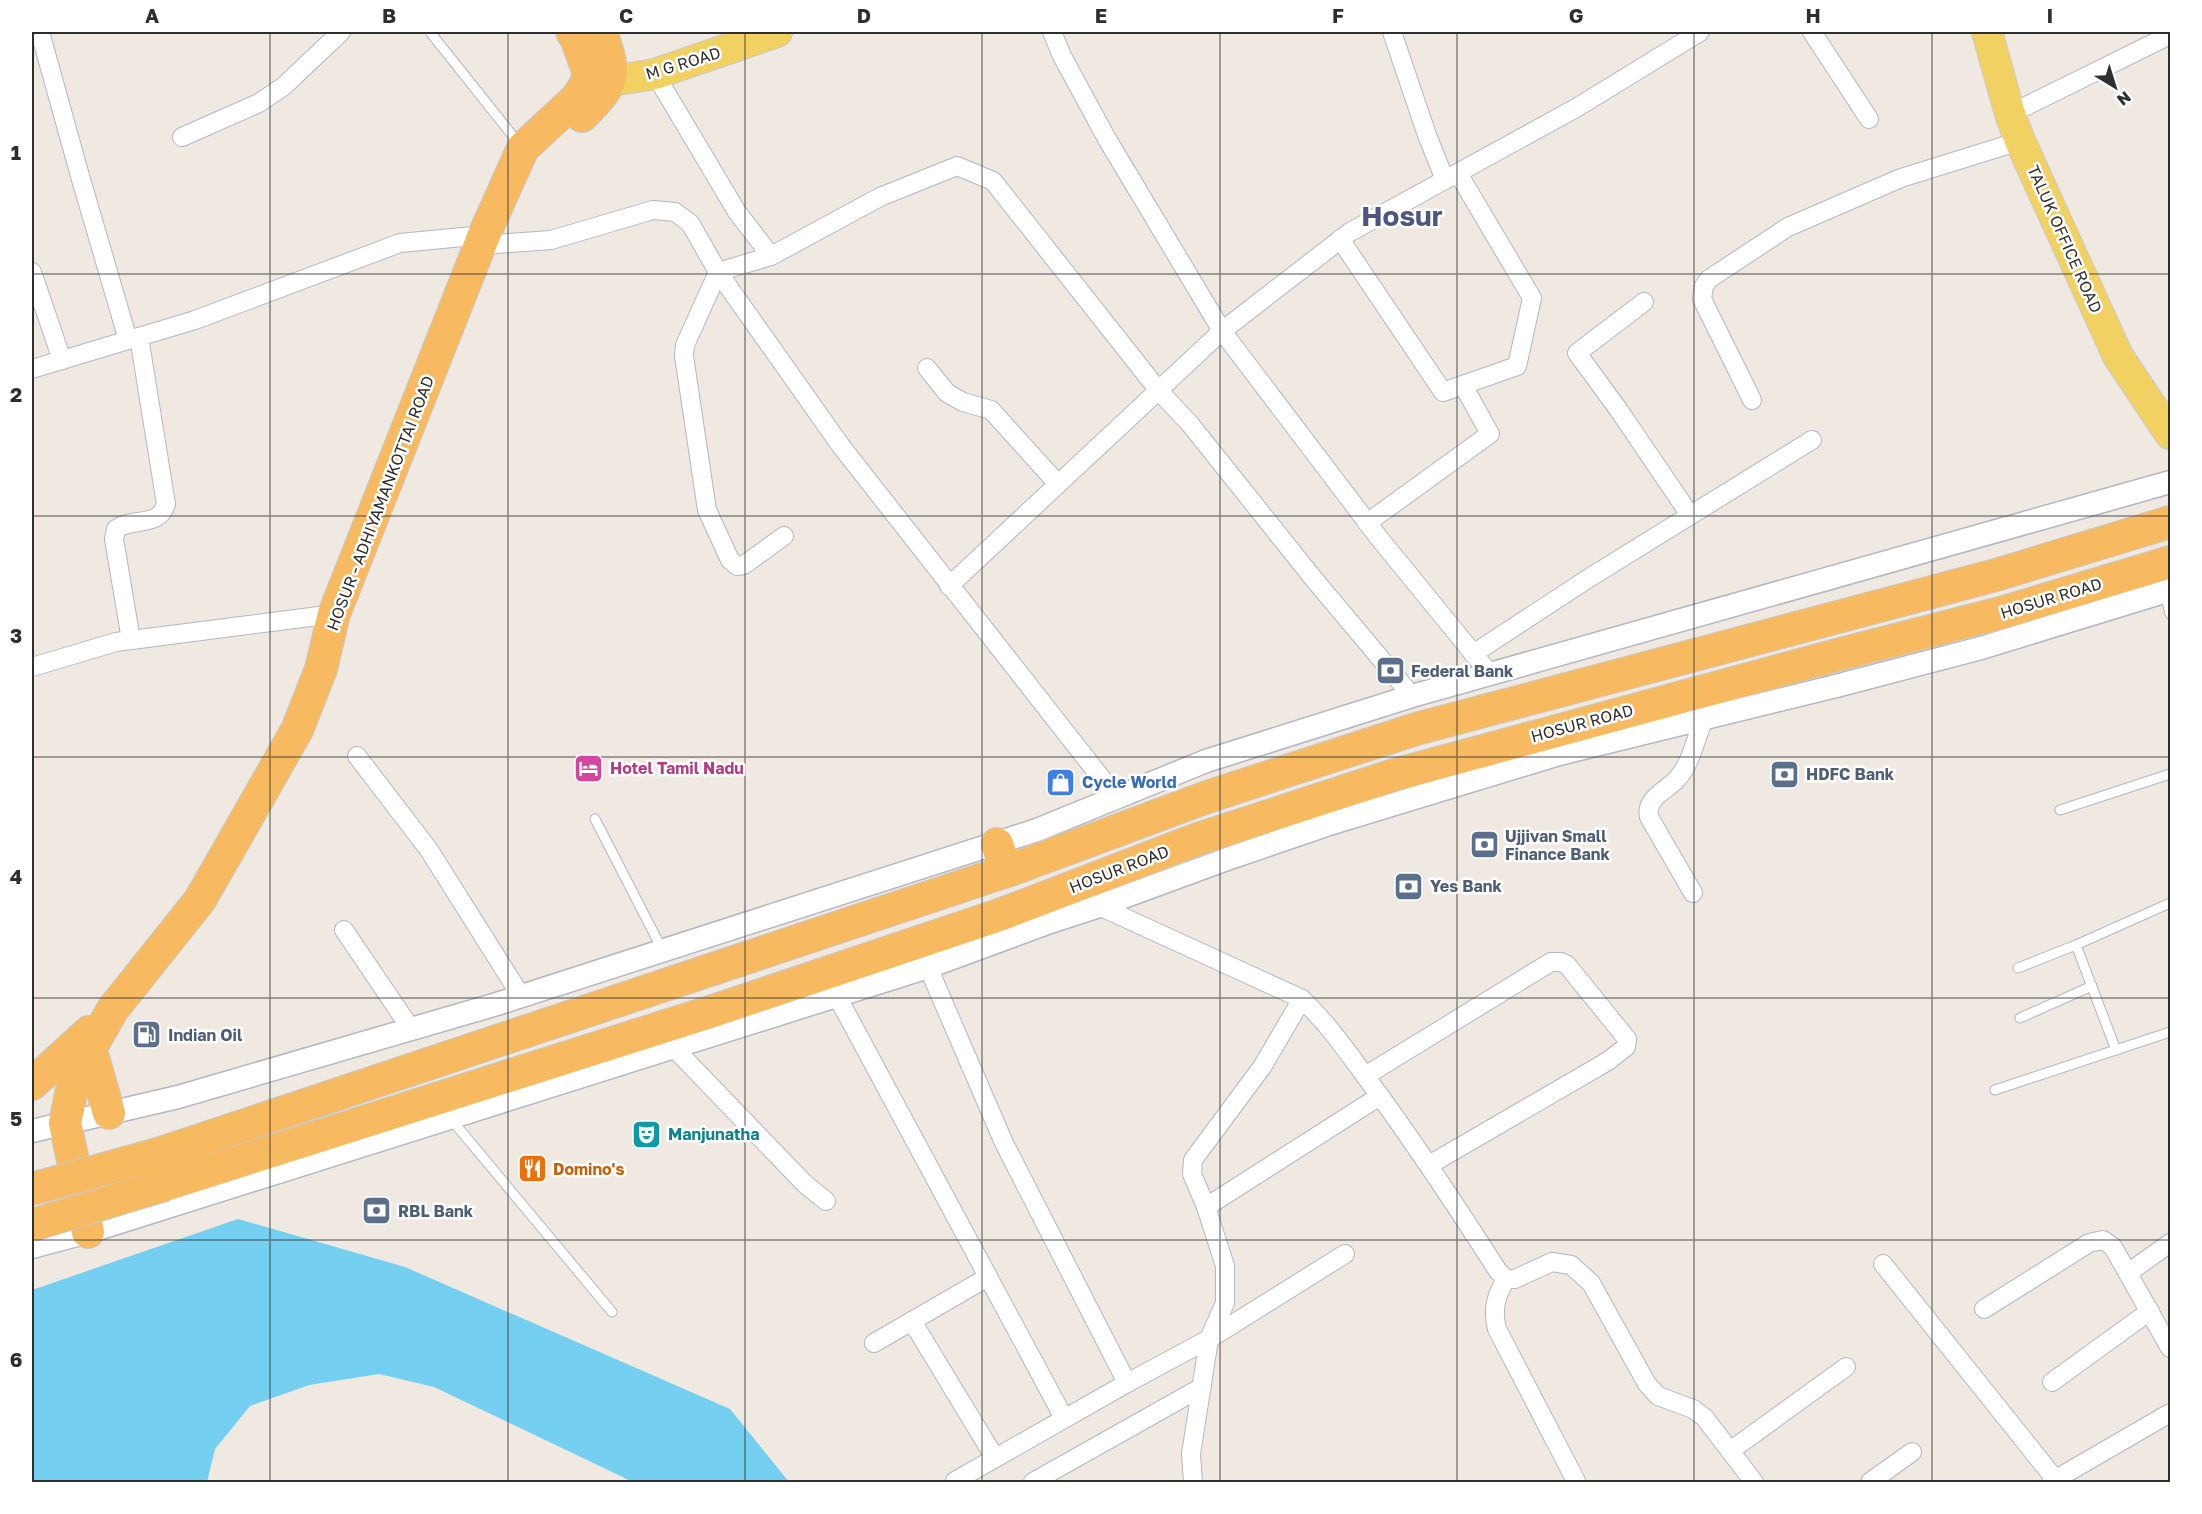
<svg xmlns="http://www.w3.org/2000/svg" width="2202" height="1514" font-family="'Golos Text',sans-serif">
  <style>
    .water { fill: #75cff0 }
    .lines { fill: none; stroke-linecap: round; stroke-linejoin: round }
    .service-casing { stroke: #b4b7c1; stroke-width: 11 }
    .minor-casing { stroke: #b4b7c1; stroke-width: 20 }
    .tertiary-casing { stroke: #b4b7c1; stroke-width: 25 }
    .primary-casing { stroke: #c9c9c9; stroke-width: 32 }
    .trunk-casing { stroke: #c9c9c9; stroke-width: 34 }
    .service { stroke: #fff; stroke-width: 9 }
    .minor { stroke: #fff; stroke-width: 18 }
    .tertiary { stroke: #fff; stroke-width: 22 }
    .primary { stroke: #f2d163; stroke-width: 30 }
    .trunk { stroke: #f8ba60; stroke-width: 32 }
    .trunk-bridge-casing { stroke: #c9c9c9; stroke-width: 34; stroke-linecap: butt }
    .trunk-bridge { stroke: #f8ba60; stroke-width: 32 }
    .grid { fill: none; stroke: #2e2e2e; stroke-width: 1.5; stroke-opacity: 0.55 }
    .labels { text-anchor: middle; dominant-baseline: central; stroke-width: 5; stroke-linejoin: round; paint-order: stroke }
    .street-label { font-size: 16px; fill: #2e2e2e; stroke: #fff }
    .service-label { font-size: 16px; font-weight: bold; fill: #4e5e75; stroke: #fff; text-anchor: start }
    .hotel-label { font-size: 16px; font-weight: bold; fill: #b23c85; stroke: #fff; text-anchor: start }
    .shop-label { font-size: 16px; font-weight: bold; fill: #366cbe; stroke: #fff; text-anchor: start }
    .culture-label { font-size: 16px; font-weight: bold; fill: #0d838f; stroke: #fff; text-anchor: start }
    .food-label { font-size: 16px; font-weight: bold; fill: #c56008; stroke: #fff; text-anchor: start }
    .town-label { font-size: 28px; font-weight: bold; fill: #4d5680; stroke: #fff }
    .neatline { fill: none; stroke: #2e2e2e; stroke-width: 2 }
    .grid-label { font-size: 20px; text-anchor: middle; font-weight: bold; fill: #2e2e2e }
  </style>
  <rect width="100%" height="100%" fill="#efe9e1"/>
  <path class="water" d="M238,1219L405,1267L730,1409L789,1482H633L434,1387L379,1374L309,1385L250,1406L215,1449L207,1482H32V1290Z"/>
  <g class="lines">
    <defs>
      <g id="service">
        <path d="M430,32L520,145"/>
        <path d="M2165,592L2170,614"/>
        <path d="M2060,810L2170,774"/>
        <path d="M595,819L663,951"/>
        <path d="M2018,968L2076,945"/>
        <path d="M2020,1018L2092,986"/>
        <path d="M2116,1050L2076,945L2170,903"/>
        <path d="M1995,1090L2170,1032"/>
        <path d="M450,1118L612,1312"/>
      </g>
      <g id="minor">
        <path d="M40,32L80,176L128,340"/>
        <path d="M1052,32L1062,56L1107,139L1222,331L1379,538L1490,674"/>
        <path d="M1392,32L1427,135L1445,180"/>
        <path d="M1812,32L1869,119"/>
        <path d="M655,74L737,212L771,256L880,197L957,166L993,181L1159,391L1190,424L1313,578L1412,696"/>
        <path d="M2010,114L2170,35"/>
        <path d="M182,137L259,103L284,86L341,32"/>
        <path d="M1340,239L1443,392L1517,366L1532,298L1458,173"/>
        <path d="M482,245L551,240L653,210L675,212L690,223L718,272L841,446L1117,798"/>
        <path d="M771,256L718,272L685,345L684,356L707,510L730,560L737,566L744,565L784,536"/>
        <path d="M32,272L62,360"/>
        <path d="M1644,302L1577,353L1618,409L1690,515"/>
        <path d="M927,368L947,393L963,402L991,410L1058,484"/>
        <path d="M32,369L195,320L400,243L484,235"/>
        <path d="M1752,400L1702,299L1704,286L1709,279L1788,227L1901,178L2020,141"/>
        <path d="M1367,523L1490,434L1463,385"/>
        <path d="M949,586L1222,331L1350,232L1576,108L1700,32"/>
        <path d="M131,640L114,539L116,529C133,517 159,528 166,504L139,337"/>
        <path d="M1473,654L1589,578L1812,440"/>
        <path d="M32,667L116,642L334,614"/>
        <path d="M357,756L429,850L521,996"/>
        <path d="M1693,893L1649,817C1645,798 1666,791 1677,779C1691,764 1696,737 1704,719"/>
        <path d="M1099,906L1302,999C1326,1022 1344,1047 1363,1073C1411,1137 1455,1204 1498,1271L1506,1279H1515L1552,1262L1571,1265L1591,1283L1647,1384L1658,1396L1693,1409L1704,1417L1754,1482"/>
        <path d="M344,930L411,1029"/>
        <path d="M928,967L1004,1143L1127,1383L1209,1339L1191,1454L1193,1482"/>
        <path d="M837,996L1064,1418"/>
        <path d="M674,1048L805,1184L826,1201"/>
        <path d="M1365,1076L1551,962H1561L1567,965L1627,1039L1626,1047L1608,1061L1429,1165"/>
        <path d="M1206,1207L1380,1096"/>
        <path d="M1883,1264L2055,1479"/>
        <path d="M2128,1273L2170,1243"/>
        <path d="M1506,1279C1496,1296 1492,1309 1497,1329L1576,1481"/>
        <path d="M1984,1309L2089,1243L2103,1240L2113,1247L2170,1348"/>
        <path d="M912,1321L995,1458"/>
        <path d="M1209,1339L1225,1303V1266L1206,1207L1192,1174L1193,1160L1262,1067L1302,999"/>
        <path d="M1209,1339L1345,1254"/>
        <path d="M874,1343L988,1277"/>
        <path d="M2052,1382L2150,1311"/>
        <path d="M1730,1451L1846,1367"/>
        <path d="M955,1481L1129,1382"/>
        <path d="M1033,1482L1202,1387"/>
        <path d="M1870,1482L1912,1452"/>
        <path d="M2051,1482L2170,1413"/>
      </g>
      <g id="tertiary">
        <path d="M32,1131L178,1097L497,1004L1037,830L1206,761L1412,696L2170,482"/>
        <path d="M32,1247L88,1232L928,967L1050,922L1099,906L1227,859L1329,824L1559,754L1836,686L1981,648L2170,590"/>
      </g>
      <g id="primary">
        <path d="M1987,32L2010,114L2020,141L2118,356L2170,434"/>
        <path d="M587,82L611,81L655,74L777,32"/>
      </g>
      <g id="trunk">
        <path d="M582,116C615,83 617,76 601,32"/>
        <path d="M997,844L1006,871"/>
        <path d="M90,1047L109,1113"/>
        <path d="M32,1084L89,1032"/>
        <path d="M158,1154L1013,869L1210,796L1416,729L1996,575L2170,522"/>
        <path d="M165,1185L713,1011L1002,914L1198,839L1394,775L1833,656L2004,612L2170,562"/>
        <path d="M88,1232L65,1123L72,1089L79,1068L113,1009L200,900L297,730L321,669L334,614L484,235L523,148L577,98L587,82L588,71L576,38L572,32"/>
      </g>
    </defs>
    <use href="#service" class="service-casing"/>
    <use href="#minor" class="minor-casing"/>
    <use href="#tertiary" class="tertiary-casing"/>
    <use href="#primary" class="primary-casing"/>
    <use href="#trunk" class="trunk-casing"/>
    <use href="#service" class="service"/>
    <use href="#minor" class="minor"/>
    <use href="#tertiary" class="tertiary"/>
    <use href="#primary" class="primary"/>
    <use href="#trunk" class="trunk"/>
    <defs>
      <g id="trunk-bridge">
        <path d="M32,1189L158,1154"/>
        <path d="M32,1225L165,1185"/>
      </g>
    </defs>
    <use href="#trunk-bridge" class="trunk-bridge-casing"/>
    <use href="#trunk-bridge" class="trunk-bridge"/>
  </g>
  <path class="grid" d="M270,32V1482M508,32V1482M745,32V1482M982,32V1482M1220,32V1482M1457,32V1482M1694,32V1482M1932,32V1482M32,274H2170M32,516H2170M32,757H2170M32,998H2170M32,1240H2170"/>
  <defs>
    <symbol id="bank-square" viewBox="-11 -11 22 22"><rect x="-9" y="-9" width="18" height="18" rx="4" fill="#5c6f8a" stroke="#fff"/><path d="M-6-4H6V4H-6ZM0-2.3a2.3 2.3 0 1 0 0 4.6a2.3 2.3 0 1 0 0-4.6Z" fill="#fff"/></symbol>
    <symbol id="hotel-square" viewBox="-11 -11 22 22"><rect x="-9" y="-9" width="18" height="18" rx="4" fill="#d1479c" stroke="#fff"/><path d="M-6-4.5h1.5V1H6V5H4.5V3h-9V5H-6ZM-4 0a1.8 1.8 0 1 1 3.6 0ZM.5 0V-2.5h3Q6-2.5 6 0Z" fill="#fff"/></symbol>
    <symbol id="shop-square" viewBox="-11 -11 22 22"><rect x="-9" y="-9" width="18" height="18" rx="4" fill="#3f7fe0" stroke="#fff"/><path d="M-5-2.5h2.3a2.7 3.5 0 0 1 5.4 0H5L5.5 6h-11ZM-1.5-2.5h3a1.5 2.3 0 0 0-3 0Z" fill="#fff"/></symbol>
    <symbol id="fuel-square" viewBox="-11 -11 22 22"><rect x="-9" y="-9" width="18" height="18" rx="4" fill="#5c6f8a" stroke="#fff"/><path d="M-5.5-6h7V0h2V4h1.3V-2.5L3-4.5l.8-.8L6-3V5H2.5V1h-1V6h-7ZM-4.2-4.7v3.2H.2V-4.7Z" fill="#fff"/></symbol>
    <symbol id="theatre-square" viewBox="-11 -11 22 22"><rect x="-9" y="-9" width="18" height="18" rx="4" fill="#0f9aa8" stroke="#fff"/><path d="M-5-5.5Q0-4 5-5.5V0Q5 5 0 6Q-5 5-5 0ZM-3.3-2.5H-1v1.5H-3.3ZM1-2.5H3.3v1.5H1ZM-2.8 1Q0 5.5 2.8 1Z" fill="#fff"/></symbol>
    <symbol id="restaurant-square" viewBox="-11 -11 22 22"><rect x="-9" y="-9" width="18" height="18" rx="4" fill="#e8710a" stroke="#fff"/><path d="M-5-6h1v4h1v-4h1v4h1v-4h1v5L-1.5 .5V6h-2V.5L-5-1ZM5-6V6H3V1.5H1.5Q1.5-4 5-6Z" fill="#fff"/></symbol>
  </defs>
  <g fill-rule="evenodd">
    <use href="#bank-square" x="1374" y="654" width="33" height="33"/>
    <use href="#hotel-square" x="572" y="752" width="33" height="33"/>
    <use href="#bank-square" x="1768" y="758" width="33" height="33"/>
    <use href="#shop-square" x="1044" y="766" width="33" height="33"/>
    <use href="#bank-square" x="1468" y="828" width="33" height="33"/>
    <use href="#bank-square" x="1392" y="870" width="33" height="33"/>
    <use href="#fuel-square" x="130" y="1018" width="33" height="33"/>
    <use href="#theatre-square" x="630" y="1118" width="33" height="33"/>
    <use href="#restaurant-square" x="516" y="1152" width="33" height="33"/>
    <use href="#bank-square" x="360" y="1194" width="33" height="33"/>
  </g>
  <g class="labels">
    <g class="street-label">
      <text transform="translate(683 63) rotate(-17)">M G ROAD</text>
      <text transform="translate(2065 239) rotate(66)">TALUK OFFICE ROAD</text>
      <text transform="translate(380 503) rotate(-69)">HOSUR - ADHIYAMANKOTTAI ROAD</text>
      <text transform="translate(2051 598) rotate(-17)">HOSUR ROAD</text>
      <text transform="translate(1582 723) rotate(-15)">HOSUR ROAD</text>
      <text transform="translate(1119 869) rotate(-21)">HOSUR ROAD</text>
    </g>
    <g class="service-label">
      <text x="1411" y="671">Federal Bank</text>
      <text x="1806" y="774">HDFC Bank</text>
      <text x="1505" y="836">Ujjivan Small<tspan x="1505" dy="18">Finance Bank</tspan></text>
      <text x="1430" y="886">Yes Bank</text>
      <text x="168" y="1035">Indian Oil</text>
      <text x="398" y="1211">RBL Bank</text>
    </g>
    <g class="hotel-label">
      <text x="610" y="768">Hotel Tamil Nadu</text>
    </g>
    <g class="shop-label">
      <text x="1082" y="782">Cycle World</text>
    </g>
    <g class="culture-label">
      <text x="668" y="1134">Manjunatha</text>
    </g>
    <g class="food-label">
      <text x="553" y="1169">Domino's</text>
    </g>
    <g class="town-label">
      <text x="1402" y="215">Hosur</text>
    </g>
  </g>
  <rect width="2202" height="1514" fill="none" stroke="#ffffff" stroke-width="66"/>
  <g transform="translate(2115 87) rotate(142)" stroke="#ffffff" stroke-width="4.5" paint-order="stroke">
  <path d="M0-4.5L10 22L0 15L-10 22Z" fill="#2e2e2e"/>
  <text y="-9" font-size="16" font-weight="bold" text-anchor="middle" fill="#2e2e2e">N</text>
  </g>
  <rect x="33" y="33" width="2136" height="1448" class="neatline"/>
  <g class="grid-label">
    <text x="152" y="23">A</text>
    <text x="389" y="23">B</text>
    <text x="626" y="23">C</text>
    <text x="864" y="23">D</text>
    <text x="1101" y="23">E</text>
    <text x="1338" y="23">F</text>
    <text x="1576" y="23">G</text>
    <text x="1813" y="23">H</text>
    <text x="2050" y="23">I</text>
    <text x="16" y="160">1</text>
    <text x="16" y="402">2</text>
    <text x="16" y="643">3</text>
    <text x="16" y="884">4</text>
    <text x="16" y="1126">5</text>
    <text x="16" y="1367">6</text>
  </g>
</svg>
